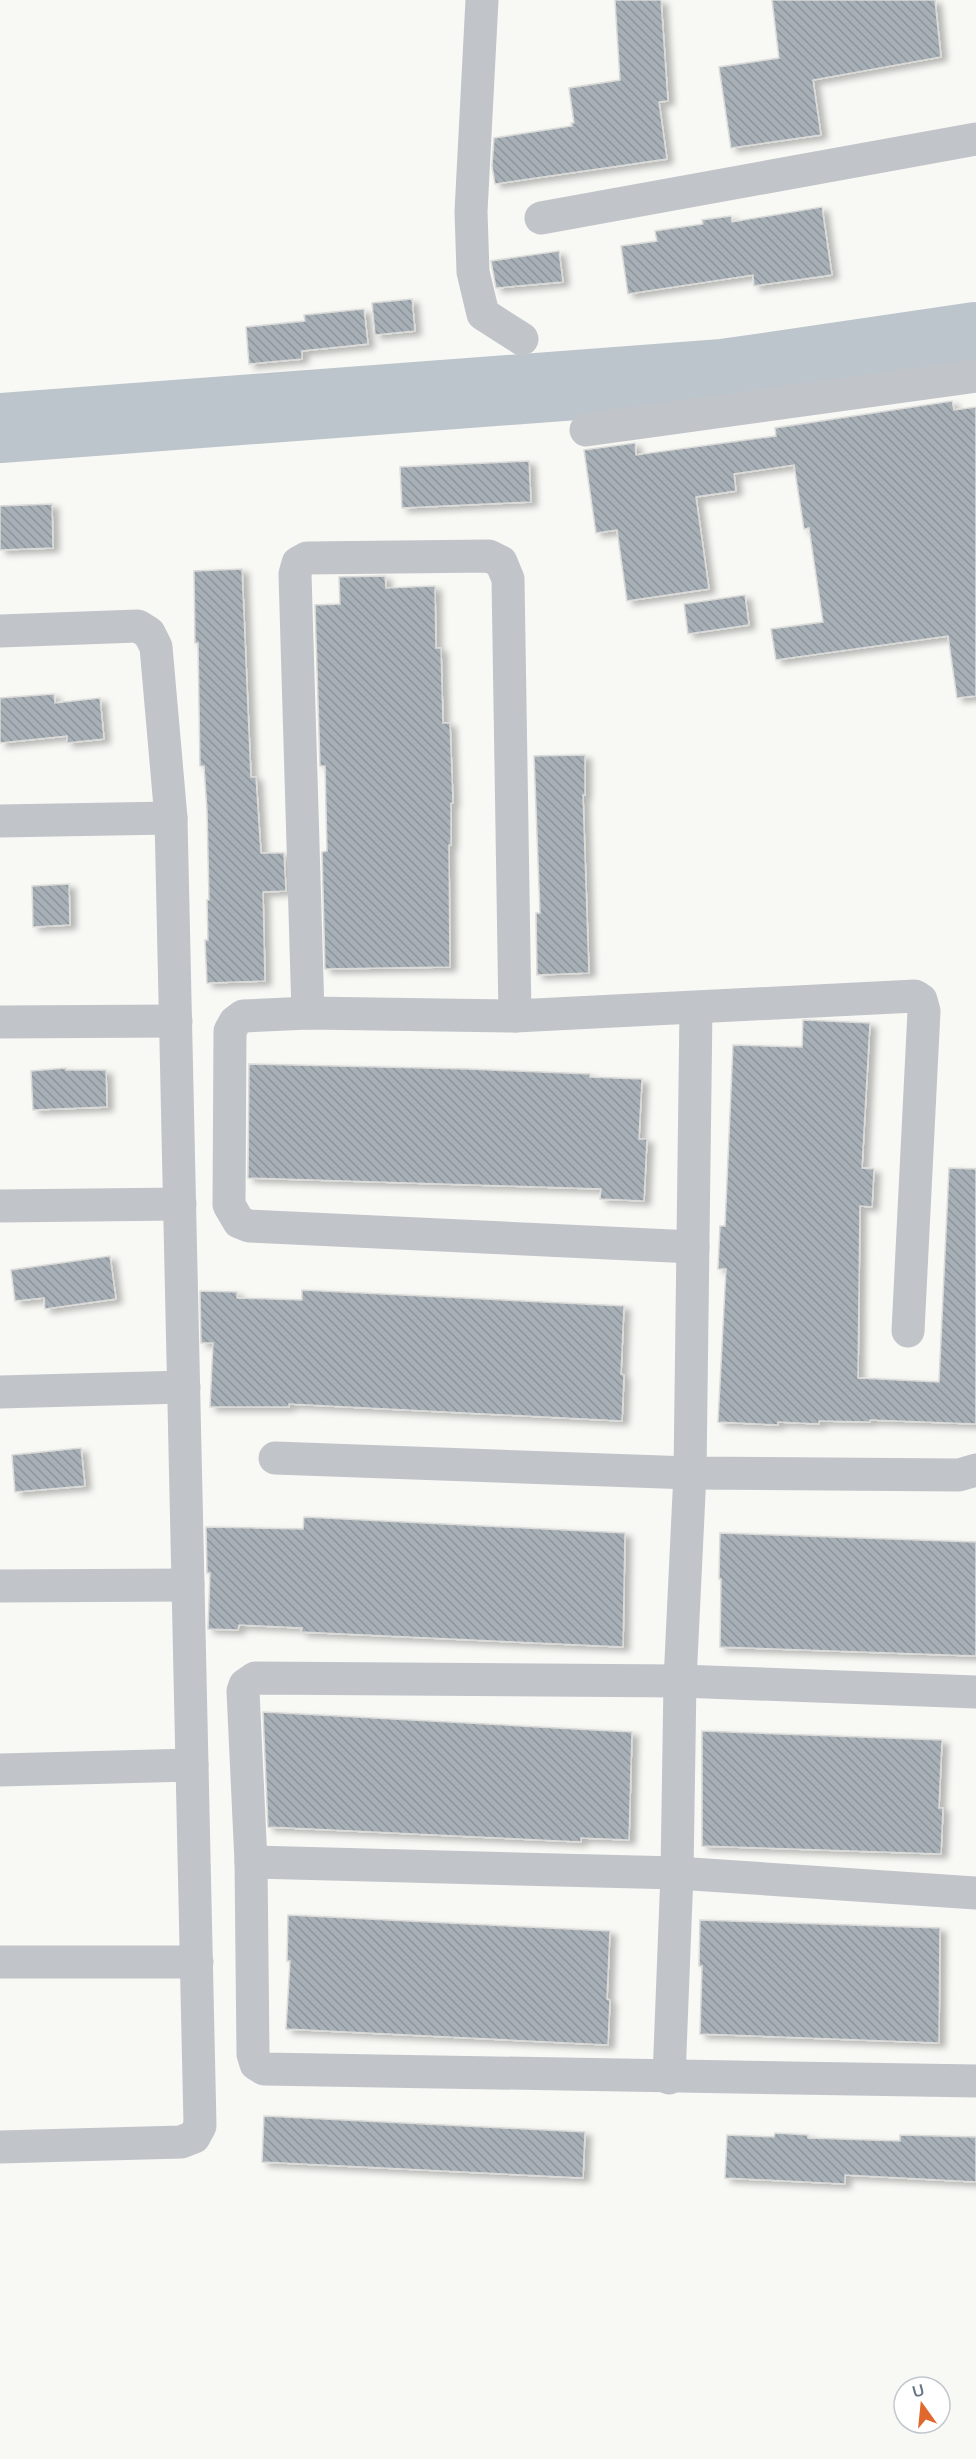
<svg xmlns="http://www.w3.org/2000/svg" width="976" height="2459" font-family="Mulish,sans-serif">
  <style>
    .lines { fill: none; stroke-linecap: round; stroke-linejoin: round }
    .river { stroke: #bcc5cb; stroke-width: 70 }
    .building { fill: url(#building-back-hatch); stroke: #dadad8; stroke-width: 1.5; filter: url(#shadow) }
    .minor { stroke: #c1c5c9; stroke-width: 33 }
  </style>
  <defs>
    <pattern id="building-back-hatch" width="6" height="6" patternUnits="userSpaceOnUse" patternTransform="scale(1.5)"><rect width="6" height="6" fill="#a8b0b7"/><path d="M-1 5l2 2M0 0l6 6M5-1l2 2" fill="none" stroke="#8d949a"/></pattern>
    <filter id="shadow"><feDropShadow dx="6" dy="4" stdDeviation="3" flood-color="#0004"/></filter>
  </defs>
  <rect width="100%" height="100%" fill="#f8f8f5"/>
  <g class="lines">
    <path class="river" d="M0,428L723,374L976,337"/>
  </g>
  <g class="building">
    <path d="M615,0H661L668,101L659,102L667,159L495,184L492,166L494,138L572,126L571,123H574L569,88L620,80Z"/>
    <path d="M772,0H935L941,57L813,80L821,135L731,148L719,67L779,58Z"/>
    <path d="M822,207L832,275L754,286L753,275L628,294L621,246L657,241L655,231L703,224L702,220L731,216L732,222Z"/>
    <path d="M559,251L563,282L496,288L491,261Z"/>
    <path d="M412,299L415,331L375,335L372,303Z"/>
    <path d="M364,309L368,344L302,351V359L249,364L246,327L305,321L304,315Z"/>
    <path d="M952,401L954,410L976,407V696L957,698L948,636L776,660L771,629L823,622L809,528L804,529L794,465L734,474L736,491L696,497L709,589L627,601L617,530L596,533L584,450L635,443L636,455L776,436L775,428Z"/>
    <path d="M529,461L531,502L402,508L400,467Z"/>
    <path d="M52,504L53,548L0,550V506Z"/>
    <path d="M242,569L251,777H256L261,853H284L286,891L263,892L265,981L207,983L205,940H208L207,900H209L207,810L204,766H200L198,643H195L194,571Z"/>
    <path d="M385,576L386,588L435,586L436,648H441L443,723H450L453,803H451V845H449L450,967L325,969L322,852L327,851L325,766H320L315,605L340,604L339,577Z"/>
    <path d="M745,595L749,625L688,634L684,604Z"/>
    <path d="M54,694L55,703L100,698L104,739L67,743V736L0,743V698Z"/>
    <path d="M585,755V795H583L589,973L537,975L536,913H540L534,756Z"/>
    <path d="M69,884L70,925L33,927L32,886Z"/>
    <path d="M803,1020L870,1023L862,1168L874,1169L872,1207L860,1206L858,1378L939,1382L949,1168L976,1169V1424L870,1420V1422L819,1421V1424L778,1422V1425L718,1422L726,1269H718L720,1226H725L733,1045L802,1047Z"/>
    <path d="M249,1064L467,1069L590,1074V1077L642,1079L639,1139H647L644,1201L600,1199L601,1189L248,1178Z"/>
    <path d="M66,1068V1070H106L107,1107L33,1110L31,1071Z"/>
    <path d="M110,1256L116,1299L45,1309L44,1298L15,1301L11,1270Z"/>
    <path d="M302,1290L624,1306L621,1374L624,1375L622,1421L289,1404V1407H210L213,1343H201L200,1291L237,1292V1298L302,1300Z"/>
    <path d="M81,1448L85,1486L15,1492L12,1455Z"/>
    <path d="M304,1517L625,1533L623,1647L301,1632L302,1628L239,1625L238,1630L208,1629L210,1573H207L206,1527L303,1529Z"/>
    <path d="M720,1533L976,1542V1656L720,1647L721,1579H719Z"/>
    <path d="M263,1712L632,1732L629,1840L581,1838V1842L268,1827Z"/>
    <path d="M702,1731L942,1740L939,1808H943L941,1854L702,1846Z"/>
    <path d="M288,1915L610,1931L607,1999L610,2000L608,2045L286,2029L290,1961H287Z"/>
    <path d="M700,1920L940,1928L939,2043L700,2034L702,1966H699Z"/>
    <path d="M264,2116L585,2132L583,2178L262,2162Z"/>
    <path d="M775,2133L808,2135V2138L900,2141V2135L976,2137V2182L845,2175V2184L725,2178L727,2135L774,2137Z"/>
  </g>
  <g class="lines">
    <g class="minor">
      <path d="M482,0L471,212L473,272L483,314L522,339"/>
      <path d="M541,218L976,139"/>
      <path d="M586,430L976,376"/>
      <path d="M0,631L138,626L149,633L156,647L171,818L200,2126L194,2137L181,2142L0,2147"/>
      <path d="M0,821L171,818"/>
      <path d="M308,1013L295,574L298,563L307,558L489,556L501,562L508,579L515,1016"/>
      <path d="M0,1022L176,1021"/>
      <path d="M0,1206L180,1204"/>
      <path d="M693,1247L249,1226L239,1222L229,1205L230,1031L235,1022L243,1016L308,1013L515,1016L915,996L921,1000L924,1011L908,1331"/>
      <path d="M0,1392L184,1387"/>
      <path d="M275,1458L690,1473L959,1475L976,1470"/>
      <path d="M0,1586L188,1585"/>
      <path d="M976,1692L680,1681L255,1678L245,1685L243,1691L251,1862L253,2054L256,2064L264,2069L976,2081"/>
      <path d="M0,1770L192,1765"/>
      <path d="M251,1862L677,1873L976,1893"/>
      <path d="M0,1962H197"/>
      <path d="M669,2078L677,1873L680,1681L690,1473L696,1008"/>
    </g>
  </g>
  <g transform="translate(922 2405) rotate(345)"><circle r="28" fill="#ffffff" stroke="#c2c8cf" stroke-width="1.5"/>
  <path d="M0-4.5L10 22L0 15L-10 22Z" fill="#e1682c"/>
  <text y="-9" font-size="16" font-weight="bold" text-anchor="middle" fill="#677686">U</text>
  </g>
</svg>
